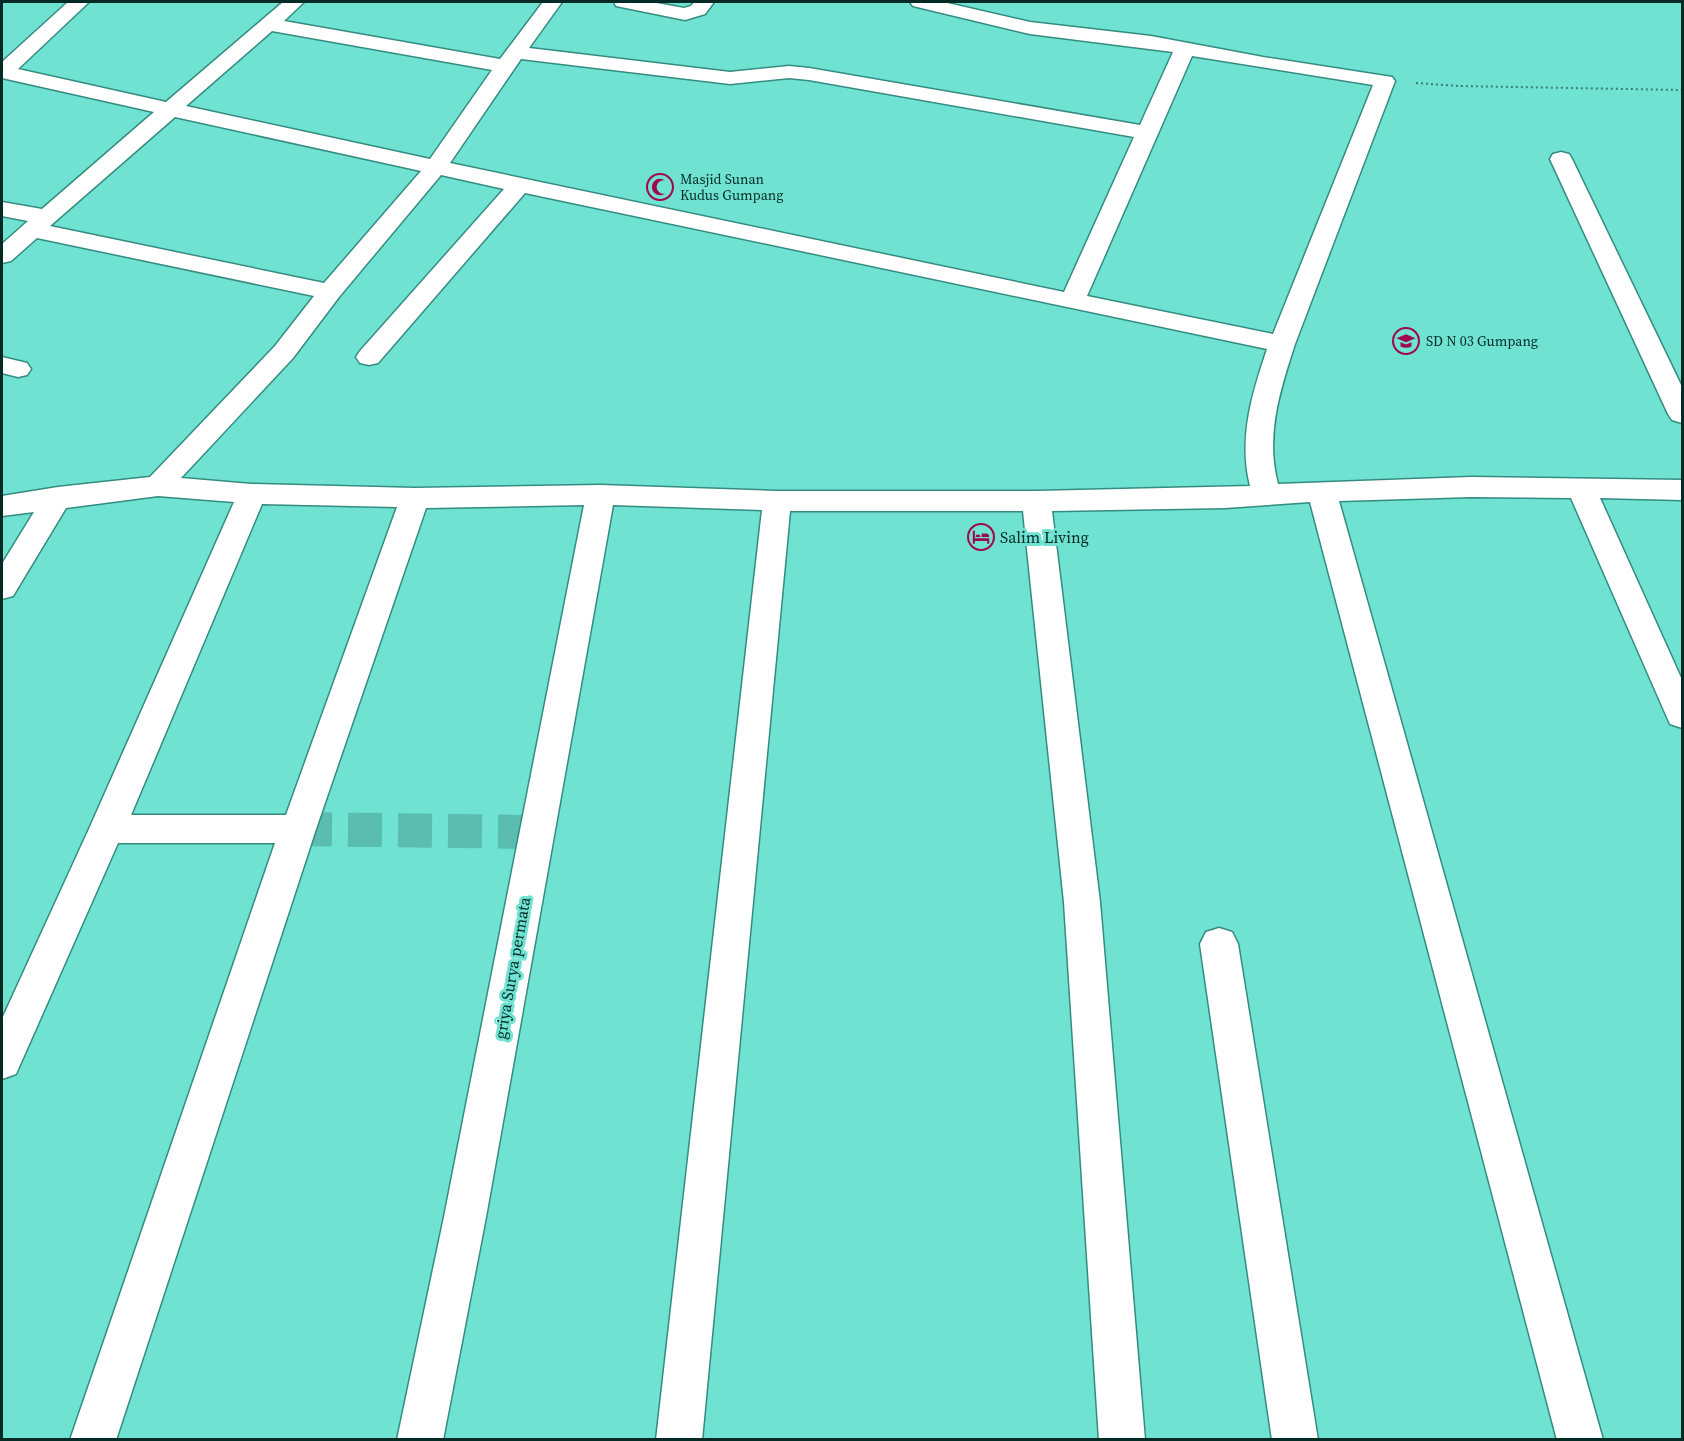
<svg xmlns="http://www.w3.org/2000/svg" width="1684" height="1441" font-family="'Source Serif 4',serif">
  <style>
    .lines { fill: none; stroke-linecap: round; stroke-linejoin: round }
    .minor-tunnel { stroke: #5abdaf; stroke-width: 34; stroke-dasharray: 34 16; stroke-linecap: butt }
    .minor-casing { stroke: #348c80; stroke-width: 3 }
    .path { stroke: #368075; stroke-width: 2; stroke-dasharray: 2 3; stroke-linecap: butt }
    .minor { fill: #fff; fill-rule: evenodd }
    .labels { text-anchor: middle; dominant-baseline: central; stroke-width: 6; stroke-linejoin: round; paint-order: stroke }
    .far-poi-label { font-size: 14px; fill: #032a25; stroke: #70e2d1; text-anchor: start }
    .poi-label { font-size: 16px; fill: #032a25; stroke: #70e2d1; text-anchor: start }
    .street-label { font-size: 16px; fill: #032a25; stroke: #70e2d1 }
  </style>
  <rect width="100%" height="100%" fill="#70e2d1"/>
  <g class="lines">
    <path class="minor-tunnel" d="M298,829L537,832"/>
    <defs>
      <g id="minor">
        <path d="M68,2H89L18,69L166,102L283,2H304L284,21L500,59L543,2H562L529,48L730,72L789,66L809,68L1140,125L1173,52L1030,34L913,6L910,2H943L1030,22L1151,36L1263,57L1392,77L1395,81L1295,344C1280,390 1265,436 1278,484L1471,477L1682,480V500L1600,498L1682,680V728L1670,724L1666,715L1571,498L1471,497L1339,501L1603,1440H1557L1310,502L1225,508L1052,511L1100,902L1145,1440H1099L1064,902L1023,511H790L702,1440H656L762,510L613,505L486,1217L443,1440H397L444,1217L584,505L426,508L316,829L116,1440H70L275,843H118L16,1074L2,1079V1019L89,829L234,502L158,496L66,508L13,596L2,599V564L34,512L2,516V496L58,487L150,477L275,346L314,296L37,238L11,261L2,263V244L28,221L2,216V202L42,209L154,112L2,78V62ZM272,31L492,70L430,159L186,106ZM1192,56L1373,85L1273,334L1087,296ZM521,59L730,84L789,78L809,80L1134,137L1064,292L450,163ZM175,117L421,171L324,283L50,226ZM441,175L504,189L360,351L356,357L360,363L369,365L378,363L525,193L1267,349C1252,394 1238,438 1250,486L1037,491H777L600,485L415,488L251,484L181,478L293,358L339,297ZM262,504L397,507L286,815H131Z"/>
        <path d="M614,2H651L684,8L691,6L694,2H714L705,14L685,20L616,6Z"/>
        <path d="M1561,152L1569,154L1572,159L1682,387V423L1672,420L1668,414L1550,159L1553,154Z"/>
        <path d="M2,357L27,363L31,369L27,375L18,377L2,373Z"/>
        <path d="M1219,928L1232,932L1238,944L1318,1440H1272L1200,944L1206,932Z"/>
      </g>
    </defs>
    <use href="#minor" class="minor-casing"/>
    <path class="path" d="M1416,83L1459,86L1682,90"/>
    <use href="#minor" class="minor"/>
  </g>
  <defs>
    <symbol id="mosque-ring" viewBox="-11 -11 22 22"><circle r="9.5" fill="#70e2d1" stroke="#9f074e" stroke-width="1.5"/><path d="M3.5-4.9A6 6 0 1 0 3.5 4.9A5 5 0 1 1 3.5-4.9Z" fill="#9f074e"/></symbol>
    <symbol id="school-ring" viewBox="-11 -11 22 22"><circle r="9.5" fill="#70e2d1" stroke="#9f074e" stroke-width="1.5"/><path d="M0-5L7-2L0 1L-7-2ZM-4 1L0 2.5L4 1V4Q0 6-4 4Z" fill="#9f074e"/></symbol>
    <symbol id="hotel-ring" viewBox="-11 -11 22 22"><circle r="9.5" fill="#70e2d1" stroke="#9f074e" stroke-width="1.5"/><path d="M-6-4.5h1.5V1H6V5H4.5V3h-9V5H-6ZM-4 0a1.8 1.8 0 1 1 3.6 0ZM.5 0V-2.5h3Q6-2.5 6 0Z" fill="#9f074e"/></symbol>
  </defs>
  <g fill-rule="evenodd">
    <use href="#mosque-ring" x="645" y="172" width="30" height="30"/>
    <use href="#school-ring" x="1391" y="326" width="30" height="30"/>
    <use href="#hotel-ring" x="966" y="522" width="30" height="30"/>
  </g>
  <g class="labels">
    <g class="far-poi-label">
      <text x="680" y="179">Masjid Sunan<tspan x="680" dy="16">Kudus Gumpang</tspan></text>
      <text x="1426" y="341">SD N 03 Gumpang</text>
    </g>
    <g class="poi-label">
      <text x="1000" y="537">Salim Living</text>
    </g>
    <g class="street-label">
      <text transform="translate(512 968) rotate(-80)">griya Surya permata</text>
    </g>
  </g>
  <rect width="1684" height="1441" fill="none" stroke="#032a25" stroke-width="6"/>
</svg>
